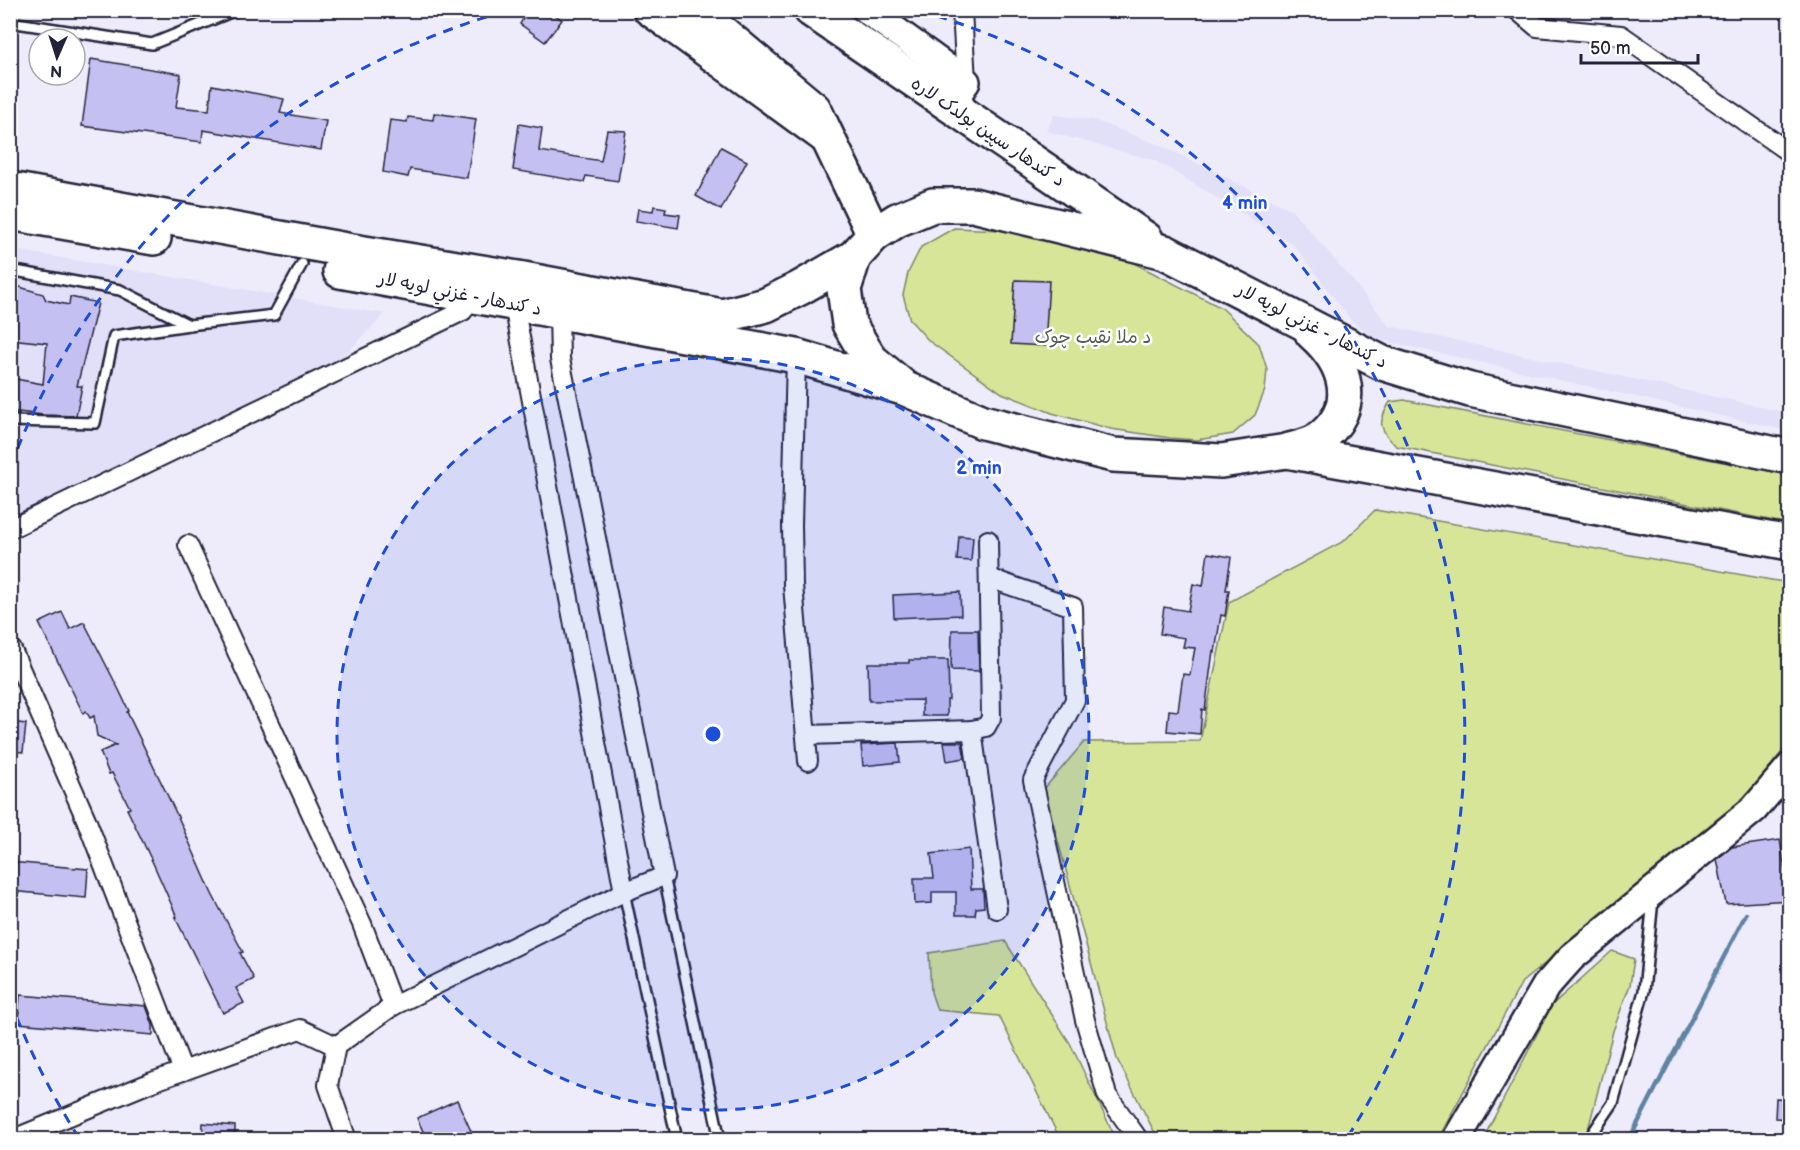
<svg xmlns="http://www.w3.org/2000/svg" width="1800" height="1150" font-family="'Balsamiq Sans','Playpen Sans Arabic',sans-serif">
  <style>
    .built { fill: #e2dff8 }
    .green { fill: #d7e598; stroke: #7c846a; stroke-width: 1.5 }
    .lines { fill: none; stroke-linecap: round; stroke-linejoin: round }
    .stream { stroke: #5f83a2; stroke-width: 4.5 }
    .building { fill: #c5c0f2; stroke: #22223b; stroke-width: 1.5 }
    .lane-casing { stroke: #22223b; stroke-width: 14 }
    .street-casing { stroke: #22223b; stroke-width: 22 }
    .secondary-casing { stroke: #22223b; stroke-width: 32 }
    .highway-casing { stroke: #22223b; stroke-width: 38 }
    .lane { stroke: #fff; stroke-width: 9 }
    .street { stroke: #fff; stroke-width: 18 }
    .secondary { stroke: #fff; stroke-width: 27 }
    .highway { stroke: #fff; stroke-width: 33 }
    .ring { fill: none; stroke: #1d4ed8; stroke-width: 3; stroke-dasharray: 10 8 }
    .labels { text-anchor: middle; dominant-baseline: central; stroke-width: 5; stroke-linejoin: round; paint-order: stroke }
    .street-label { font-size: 18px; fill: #22223b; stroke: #fff }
    .park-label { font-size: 18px; fill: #585c57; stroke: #fff }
    .centre { fill: #1d4ed8; stroke: #fff; stroke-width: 3 }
    .ring-label { font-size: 18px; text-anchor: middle; font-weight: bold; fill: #1d4ed8; stroke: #fff; stroke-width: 5; stroke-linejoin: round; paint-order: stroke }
  </style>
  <rect width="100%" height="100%" fill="#eeecfb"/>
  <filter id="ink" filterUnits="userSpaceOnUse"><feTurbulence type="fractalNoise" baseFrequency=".0167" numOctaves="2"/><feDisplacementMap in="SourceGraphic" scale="12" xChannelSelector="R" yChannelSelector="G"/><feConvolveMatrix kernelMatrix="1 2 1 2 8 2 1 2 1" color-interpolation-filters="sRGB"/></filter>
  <g filter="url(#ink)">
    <g class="built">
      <path d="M1054,115L1094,120L1162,146L1292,210L1350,277L1389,326L1789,413V431L1375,339L1352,321L1294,245L1156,161L1046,131Z"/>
      <path d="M10,249L385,314L333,367L11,519Z"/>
    </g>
    <g class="green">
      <path d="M954,228L1026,231L1124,258L1222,308L1259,344L1267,369L1265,390L1255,415L1233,434L1197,440L1170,438L1111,429L1052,413L1002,393L929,341L910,320L903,295L908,273L921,247Z"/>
      <path d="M1404,400L1789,475V524L1396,446C1379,429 1377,423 1390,402Z"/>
      <path d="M1375,510L1789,583V743L1746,797L1621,902L1522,982L1438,1139H1158L1117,1059L1044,789L1084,742L1200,741L1229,602L1344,541Z"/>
      <path d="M1005,941L1070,1043L1116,1139H1060L999,1016L937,1010L931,992L929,953Z"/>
      <path d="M1612,951L1634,959L1630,985L1613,1031L1588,1130L1582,1139H1483L1552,1005Z"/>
    </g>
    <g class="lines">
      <g class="stream">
        <path d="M1786,839L1790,832"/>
        <path d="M1629,1140L1746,914"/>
      </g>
    </g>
    <g class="building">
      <path d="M528,10H549L562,20L545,42L520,24Z"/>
      <path d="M91,59L181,74L176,107L209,110L212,85L284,99L280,113L326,121L321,150L203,130L202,142L82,126Z"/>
      <path d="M434,113L476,119L467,178L410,169L408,177L383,172L390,120L407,122L408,117L433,120Z"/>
      <path d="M519,124L542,128L539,151L601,161L607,130L626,131L618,181L586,176L584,182L513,170Z"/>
      <path d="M721,147L747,161L721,210L696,196Z"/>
      <path d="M654,206L666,208L665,213L680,215L678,228L636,221L638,209L653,211Z"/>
      <path d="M1015,280L1049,281L1045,346L1011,344Z"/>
      <path d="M10,284L43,294L46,300L69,305L70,297L98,303L77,386H82L76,416L43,415L10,411V378L43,384L47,343L10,339Z"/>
      <path d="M959,536L973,537L971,561L957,560Z"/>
      <path d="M1208,553L1231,557L1226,590H1229L1225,616L1221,615L1215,652L1213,651L1205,710L1202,709L1200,734L1167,731L1169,710L1178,711L1183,674L1190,675L1195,648L1183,647L1185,638L1160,634L1164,607L1188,611L1193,584L1203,586Z"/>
      <path d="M960,592L961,615L894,618L893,595Z"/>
      <path d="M62,612L70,629L84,622L119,690L129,711L127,712L179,819L212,894L243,952L240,953L254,979L236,988L244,1003L223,1013L175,917H177L153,863L127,809L130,808L112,773L109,774L100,752L116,745L97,736L94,716L90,718L86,711L83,713L39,623Z"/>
      <path d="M952,630H978L979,671L951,670Z"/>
      <path d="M909,660H948L949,700H947V716H922V700L869,701L868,663H909Z"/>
      <path d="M10,722L26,724L23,752L10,751Z"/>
      <path d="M944,742H962L965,758L947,761Z"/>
      <path d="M898,743L900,762L863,766L861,745Z"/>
      <path d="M1780,840L1790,900L1726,904L1717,859L1732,847Z"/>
      <path d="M969,849L971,889H983L984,907L976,908L975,915H956V892H932V903L915,904L914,878H934L931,854Z"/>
      <path d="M10,862L88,869L86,898L10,891Z"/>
      <path d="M20,995L146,1006L153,1025V1035L18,1023Z"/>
      <path d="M1776,1098L1790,1099V1119L1775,1118Z"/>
      <path d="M457,1100L475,1140H427L417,1118Z"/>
      <path d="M203,1123L235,1126V1140H202Z"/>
    </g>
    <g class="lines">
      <defs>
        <g id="lane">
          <path d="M10,22L152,44L236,10"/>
          <path d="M10,270L120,290L189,325L274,315L302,264"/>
          <path d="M10,421L95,423L114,336L189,325"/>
          <path d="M664,876L720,1140"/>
          <path d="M624,892L677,1140"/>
          <path d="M1588,1140L1613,1103L1644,991L1653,899"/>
        </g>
        <g id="street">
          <path d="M962,10L966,82"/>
          <path d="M1517,10L1537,27L1621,35L1790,153"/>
          <path d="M515,297L514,305L624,892"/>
          <path d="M796,356L792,525L793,585L808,761"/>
          <path d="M10,529L463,311L470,296"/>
          <path d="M188,545L362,924L393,1006"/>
          <path d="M989,578L1073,607L1075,700L1033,780L1085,1020L1107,1095L1139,1140"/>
          <path d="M10,650H12L86,819L183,1071"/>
          <path d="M972,730L997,909"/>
          <path d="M807,735L972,730L986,727L991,718L988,540"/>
          <path d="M11,1140L152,1082L300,1029L336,1046"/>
          <path d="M347,1140L328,1085L336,1046L393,1006L624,892L664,876L560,359L559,312"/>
        </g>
        <g id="secondary">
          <path d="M647,10L831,144"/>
          <path d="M867,10L966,82L956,96L967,119"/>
          <path d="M1456,1140L1546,986L1572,957L1754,809L1790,767"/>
        </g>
        <g id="highway">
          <path d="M695,10L814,109L874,235"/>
          <path d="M811,10L1146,239"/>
          <path d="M10,189L352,251L518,278L722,316L766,305L800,288L854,257L874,235L897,220L933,205H973L1165,252L1382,363L1470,390L1790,457"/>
          <path d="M10,213L154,238"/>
          <path d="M854,257L844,289L849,324L870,359L900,384"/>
          <path d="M340,271L796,356L906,389L983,422L1113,455L1221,461L1287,451L1790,543"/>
          <path d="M1287,451C1296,448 1310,446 1318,440C1361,408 1347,364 1312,333"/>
        </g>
      </defs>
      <use href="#lane" class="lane-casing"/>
      <use href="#street" class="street-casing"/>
      <use href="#secondary" class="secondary-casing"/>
      <use href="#highway" class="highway-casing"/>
      <use href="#lane" class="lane"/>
      <use href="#street" class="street"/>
      <use href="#secondary" class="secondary"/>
      <use href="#highway" class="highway"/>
    </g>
  </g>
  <circle cx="713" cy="734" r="376" fill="#1d4ed8" fill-opacity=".12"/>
  <g class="ring">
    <circle cx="713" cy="734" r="376"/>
    <path d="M79 1138A752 752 0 0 1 11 1003M11 465A752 752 0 0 1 506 11M920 11A752 752 0 0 1 1347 1138"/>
  </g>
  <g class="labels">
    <g class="street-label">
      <text transform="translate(988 132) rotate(34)">د کندهار سپین بولدک لاره</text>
      <text transform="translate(460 294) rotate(11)">د کندهار - غزني لويه لار</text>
      <text transform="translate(1312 326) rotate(27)">د کندهار - غزني لويه لار</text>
    </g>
    <g class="park-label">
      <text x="1093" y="337">د ملا نقيب چوک</text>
    </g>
  </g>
  <circle cx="713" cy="734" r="9" class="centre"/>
  <g class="ring-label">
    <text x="1245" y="209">4 min</text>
    <text x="979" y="474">2 min</text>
  </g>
  <rect width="1800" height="1150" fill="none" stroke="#fff" stroke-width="36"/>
  <rect x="18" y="18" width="1764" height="1114" fill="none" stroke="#22223b" stroke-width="2" filter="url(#ink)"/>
  <g transform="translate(57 57) rotate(183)"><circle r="28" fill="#ffffff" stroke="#a7a7b1" stroke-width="1.5"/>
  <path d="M0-4.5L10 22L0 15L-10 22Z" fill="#22223b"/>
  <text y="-9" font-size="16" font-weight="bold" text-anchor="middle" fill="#22223b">N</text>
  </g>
  <path d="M1581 54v9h117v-9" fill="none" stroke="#22223b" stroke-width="3"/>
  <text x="1590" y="54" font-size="18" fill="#22223b" stroke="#ffffff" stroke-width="4.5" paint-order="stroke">50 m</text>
</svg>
